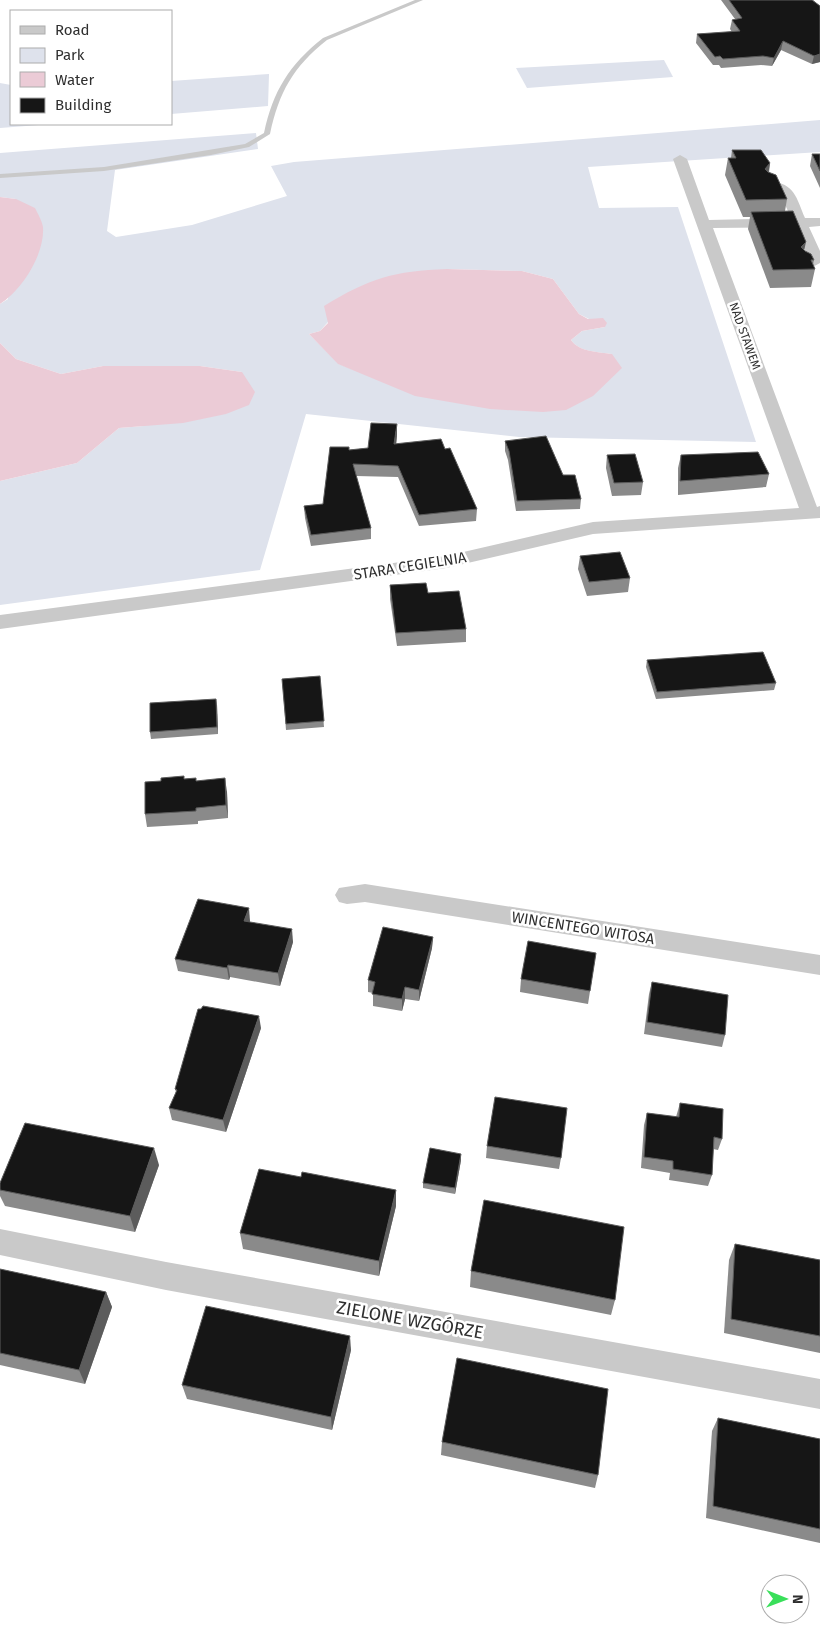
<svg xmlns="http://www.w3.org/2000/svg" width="820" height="1634" font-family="'Fira Sans',sans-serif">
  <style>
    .green { fill: #dee2ec; fill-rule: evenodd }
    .water { fill: #ebcbd6 }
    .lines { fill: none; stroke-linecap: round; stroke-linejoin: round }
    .lane { fill: #c9c9c9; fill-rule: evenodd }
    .street { fill: #c9c9c9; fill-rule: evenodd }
    .wall { fill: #8a8a8a }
    .shaded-wall { fill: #5c5c5c }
    .building { fill: #161616; stroke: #5c5c5c }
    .labels { text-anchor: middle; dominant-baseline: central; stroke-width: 5; stroke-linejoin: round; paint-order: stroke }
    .far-street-label { font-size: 12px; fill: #2f2f2f; stroke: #fff }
    .street-label { font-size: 15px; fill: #2f2f2f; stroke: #fff }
    .near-street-label { font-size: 18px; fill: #2f2f2f; stroke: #fff }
  </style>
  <rect width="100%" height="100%" fill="#fff"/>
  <g class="green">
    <path d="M664,60L673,77L527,88L516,68Z"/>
    <path d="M269,74L268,106L171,114V81Z"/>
    <path d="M0,83L11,85V124H52L0,128Z"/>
    <path d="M820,120V152L588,167L599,208L678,207L756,442L519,437L306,414L260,570L0,605V481L77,463L119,428L144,426L242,372L200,366H103L61,374L16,359L0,343V304L8,299L16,199L0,197V153L256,133L258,149L115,170L107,231L116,237L192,225L287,196L271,166L294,162ZM447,269L522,271L553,279L579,314L605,327L582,331L571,340C579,352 598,352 612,354L354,370L339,364L309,334L320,331L328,322Z"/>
  </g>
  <g class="water">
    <path d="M0,197L16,199L35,208C38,214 42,221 43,227C45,254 22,290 0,304Z"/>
    <path d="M447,269L522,271L553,279L579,314L588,319L603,318L607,323L605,327L582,331L571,340C579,352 599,352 612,354L622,368L593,396L566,410L543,412L490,409L415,396L338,364L309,334L320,331L328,323L324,306C370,278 394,271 447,269Z"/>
    <path d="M0,343L16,359L61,374L103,366H200L242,372L255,392L249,405L226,414L183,423L119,428L77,463L0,481Z"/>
  </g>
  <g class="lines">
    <path class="lane" d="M415,0H423L327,40C293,67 279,92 270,134L249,147L211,155L104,171L0,178V174L104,167L245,144L264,133C273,91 289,65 323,38Z"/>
    <g class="street">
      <path d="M680,155L687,159L709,220L791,218L780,193L765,188L763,185L770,181C795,184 796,197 805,218H820V226L809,227L820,251V263L807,270L802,268L799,265L808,258L795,227L713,228L817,507L820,506V518L593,534L446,568L0,629V615L446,556L593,522L799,508L673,159Z"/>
      <path d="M365,884L820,955V975L365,902L347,904L339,902L335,895L339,888Z"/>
      <path d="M0,1229L166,1262L820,1379V1409L166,1290L0,1255Z"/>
    </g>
  </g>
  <g class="wall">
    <path d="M721,0H813L820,6V62L812,64L781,50L772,66L761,65L721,68L719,65H713L696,43L697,34L732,32L730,29L732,20L735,19Z"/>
    <path d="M732,150L770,163L769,173L787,199L785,211L804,251L814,260L813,265L815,269L811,287L770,288L748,229L750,217H743L725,175L728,158H731Z"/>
    <path d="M812,154H820V188L810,166Z"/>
    <path d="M397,435L396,444L445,449L477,509L476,521L419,526L398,477L356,476L371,528V539L311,546L305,518L304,506L323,504L349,450L368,448Z"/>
    <path d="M505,441L563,475L581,499L580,509L516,511L508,460L505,451Z"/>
    <path d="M607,455L643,482L641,495L612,496L606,468Z"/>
    <path d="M681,455L769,474L766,487L678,495V468Z"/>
    <path d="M580,556L630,578L628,592L587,596L578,569Z"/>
    <path d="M390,585L428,593L466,629V642L397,646L390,599Z"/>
    <path d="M647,660L776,683L774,690L656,699L646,667Z"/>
    <path d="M320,676L324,727L286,730L282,679Z"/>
    <path d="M217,705L218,734L151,739L150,732Z"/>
    <path d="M184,776V779L196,778V781L227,792L228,818L198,821V824L147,827L145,814L161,781Z"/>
    <path d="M250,921V922L293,942L280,986L230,977L229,980L178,971L175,959Z"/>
    <path d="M433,937L432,948L419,1001L405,999L402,1011L373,1006V993L368,992V980Z"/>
    <path d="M596,953L588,1004L520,992L521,979Z"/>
    <path d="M652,982L725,1035L722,1047L644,1034L649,994Z"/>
    <path d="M261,1028L226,1132L172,1120L169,1108L176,1092L175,1089Z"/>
    <path d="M680,1103L722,1139L718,1150L713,1149L712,1175L708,1186L669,1180L670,1173L641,1168L644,1125L647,1113L676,1117Z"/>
    <path d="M487,1146L561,1158L559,1169L486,1158Z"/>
    <path d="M461,1160L455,1194L423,1188V1183Z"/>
    <path d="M159,1165L135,1232L5,1206L0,1196V1190Z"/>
    <path d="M301,1177L396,1206L379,1276L243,1249L240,1233Z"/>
    <path d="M735,1244L820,1260V1353L724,1333L729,1260Z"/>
    <path d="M0,1269L106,1292L112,1307L85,1384L0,1365Z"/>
    <path d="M471,1271L615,1300L611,1315L470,1287Z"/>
    <path d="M351,1350L332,1430L187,1399L182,1385Z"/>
    <path d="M718,1418L820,1439V1543L706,1518L712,1431Z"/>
    <path d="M442,1442L598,1475L595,1488L441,1455Z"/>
  </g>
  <g class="shaded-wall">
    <path d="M783,41L781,50L772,66L774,58Z"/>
    <path d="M820,54V62L812,64L814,56Z"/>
    <path d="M770,163L767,181L765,169Z"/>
    <path d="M806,242L802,260L801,247Z"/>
    <path d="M397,424V435L395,456L394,444Z"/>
    <path d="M216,699L217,705L218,734L217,727Z"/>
    <path d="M225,778L227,792L228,818L226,805Z"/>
    <path d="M249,908L250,921L246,934L244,921Z"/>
    <path d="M292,929L293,942L280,986L278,973Z"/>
    <path d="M433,937L432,948L419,1001V990Z"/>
    <path d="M228,965L230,977L229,980L227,968Z"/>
    <path d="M405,987V999L402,1011V999Z"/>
    <path d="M259,1016L261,1028L226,1132L223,1120Z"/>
    <path d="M154,1148L159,1165L135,1232L130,1216Z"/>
    <path d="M461,1154V1160L455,1194V1188Z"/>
    <path d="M396,1190V1206L379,1276V1261Z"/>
    <path d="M106,1292L112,1307L85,1384L79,1370Z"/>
    <path d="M350,1336L351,1350L332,1430L331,1417Z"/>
  </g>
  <g class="building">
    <path d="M729,0H812L820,6V54L814,56L783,41L774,58L763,56L723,59L720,56L715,57L697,34L740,31L732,20L742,18Z"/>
    <path d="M732,150H761L770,163L765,169L768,172L776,175L787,199L746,200L728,158H736Z"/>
    <path d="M812,154H820V171Z"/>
    <path d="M793,211L806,242L801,247L805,251L811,254L814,260H811L815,269L773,270L751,212Z"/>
    <path d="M371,423L397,424L394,444L441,439L445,449L450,448L477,509L419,515L398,466L353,464L371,528L311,535L304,506L323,504L330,447H349V450L368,448Z"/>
    <path d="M546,436L563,475H575L581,499L517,501L509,451L505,441Z"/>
    <path d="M758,452L769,474L680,481L681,455Z"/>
    <path d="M635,454L643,482L614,483L607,455Z"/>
    <path d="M620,552L630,578L589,582L580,556Z"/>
    <path d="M426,583L428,593L459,591L466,629L396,633L390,585Z"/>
    <path d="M763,652L776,683L657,692L647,660Z"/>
    <path d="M320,676L324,721L286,724L282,679Z"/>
    <path d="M216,699L217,727L150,732V703Z"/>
    <path d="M184,776V779L196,778V781L225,778L226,805L196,808V811L145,814V782L161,781V778Z"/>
    <path d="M198,899L249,908L244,921L292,929L278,973L228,965L227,968L175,959Z"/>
    <path d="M383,927L433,937L419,990L405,987L402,999L372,994L375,982L368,980Z"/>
    <path d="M528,941L596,953L590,991L521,979Z"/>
    <path d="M652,982L728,995L725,1035L647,1022Z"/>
    <path d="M203,1006L259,1016L223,1120L169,1108L177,1090L175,1089L198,1009H201Z"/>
    <path d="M495,1097L567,1108L561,1158L487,1146Z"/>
    <path d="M680,1103L723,1109L722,1139L714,1137L712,1175L673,1169V1161L644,1157L647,1113L679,1117Z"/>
    <path d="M25,1123L154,1148L130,1216L0,1190V1183Z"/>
    <path d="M430,1148L461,1154L455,1188L423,1183Z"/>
    <path d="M259,1169L301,1177L302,1172L396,1190L379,1261L240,1233Z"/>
    <path d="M484,1200L624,1227L615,1300L471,1271Z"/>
    <path d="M735,1244L820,1260V1336L731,1319Z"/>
    <path d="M0,1269L106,1292L79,1370L0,1353Z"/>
    <path d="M206,1306L350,1336L331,1417L182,1385Z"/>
    <path d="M457,1358L608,1389L598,1475L442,1442Z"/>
    <path d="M718,1418L820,1439V1529L713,1506Z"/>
  </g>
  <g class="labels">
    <g class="far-street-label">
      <text transform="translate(745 336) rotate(70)">NAD STAWEM</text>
    </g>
    <g class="street-label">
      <text transform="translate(410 566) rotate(-9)">STARA CEGIELNIA</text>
      <text transform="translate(583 928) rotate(9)">WINCENTEGO WITOSA</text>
    </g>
    <g class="near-street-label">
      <text transform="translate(410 1320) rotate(10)">ZIELONE WZGÓRZE</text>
    </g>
  </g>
  <rect x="10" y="10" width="162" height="115" fill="#ffffff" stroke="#acacac"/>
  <rect x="20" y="26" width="25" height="8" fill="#c9c9c9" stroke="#acacac"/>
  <text x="55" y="35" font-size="15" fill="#2f2f2f">Road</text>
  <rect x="20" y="48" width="25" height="15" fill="#dee2ec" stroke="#acacac"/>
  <text x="55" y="60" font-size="15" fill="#2f2f2f">Park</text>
  <rect x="20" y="72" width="25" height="15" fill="#ebcbd6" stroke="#acacac"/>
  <text x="55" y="85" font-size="15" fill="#2f2f2f">Water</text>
  <rect x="20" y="98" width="25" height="15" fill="#161616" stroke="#acacac"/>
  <text x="55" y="110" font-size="15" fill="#2f2f2f">Building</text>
  <g transform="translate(785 1599) rotate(91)"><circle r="24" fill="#ffffff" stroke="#acacac"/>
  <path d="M0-4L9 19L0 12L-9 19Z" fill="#39df5a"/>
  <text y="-8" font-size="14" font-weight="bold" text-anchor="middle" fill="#2f2f2f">N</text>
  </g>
</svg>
